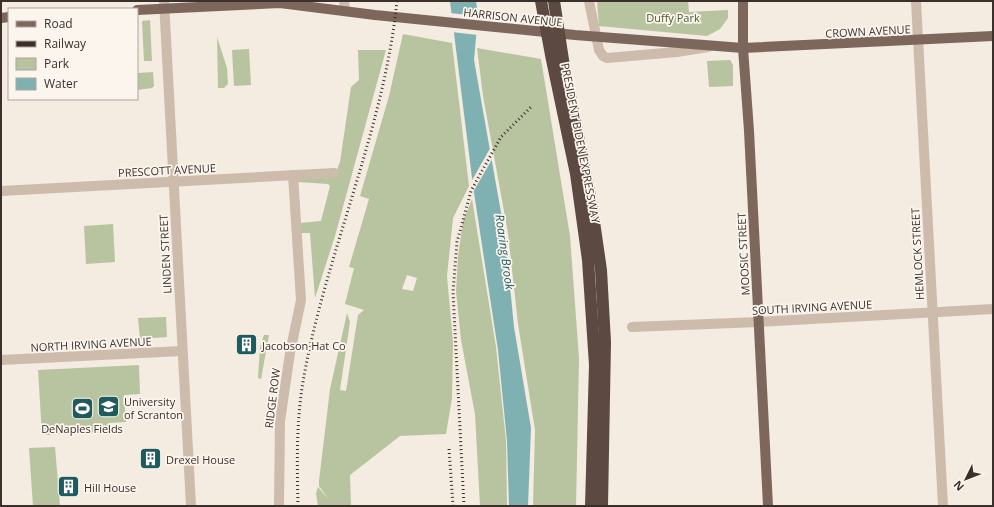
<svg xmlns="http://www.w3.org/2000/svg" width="994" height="507" font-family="'Open Sans',sans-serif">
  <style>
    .green { fill: #b8c4a0; fill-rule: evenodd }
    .water { fill: #7fb0b2 }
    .pier { fill: #f4ebe1 }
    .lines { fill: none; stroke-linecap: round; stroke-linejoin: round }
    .minor { stroke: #cdbbac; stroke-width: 10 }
    .major { stroke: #7d675c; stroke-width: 10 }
    .highway { stroke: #5c4a42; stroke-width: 12 }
    .rail { stroke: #3b302b; stroke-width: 3; stroke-dasharray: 1 3; stroke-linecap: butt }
    .labels { text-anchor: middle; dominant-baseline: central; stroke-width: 3.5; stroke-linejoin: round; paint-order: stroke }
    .street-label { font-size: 11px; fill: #3b302b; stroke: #fbf5ee }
    .park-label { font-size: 11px; fill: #4a5a2e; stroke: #fbf5ee }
    .poi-label { font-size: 11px; fill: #3b302b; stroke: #fbf5ee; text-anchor: start }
    .water-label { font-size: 12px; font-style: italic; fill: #1f5a5e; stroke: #fbf5ee }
  </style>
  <rect width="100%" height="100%" fill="#f4ebe1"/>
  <g class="green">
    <path d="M597,1H688L689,12L728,10V18L720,29L707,36L599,26Z"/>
    <path d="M150,20L152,61H144L142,21Z"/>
    <path d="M403,34L452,43L469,186L453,218L447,276L453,342L452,398L446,434L400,436L350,475L351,506H318L316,493L318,487L329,500L319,486V481L330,389L347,313L350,322L340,390L346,391L358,315L364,310L345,304L354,268L349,267L369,199L360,196L389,96ZM407,275L417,278L413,291L402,289Z"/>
    <path d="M217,37L227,68L228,84L224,88H218Z"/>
    <path d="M477,48L541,59L570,236L579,358L576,506H533L535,430L518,324L508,233L483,96Z"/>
    <path d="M249,49L251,85L234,86L232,50Z"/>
    <path d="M358,50H386L335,236L315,298L310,233H300V223L321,221L330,186L328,184L298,182L297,179L334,177L340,162L351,87L359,80Z"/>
    <path d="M730,60L733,65V86L709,87L707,61Z"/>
    <path d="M153,72L154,86L152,88L137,90V73Z"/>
    <path d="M472,199L496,347L506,441L507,506H480L475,414L461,340L456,291L458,257L463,221Z"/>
    <path d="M113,224L115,262L86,264L84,226Z"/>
    <path d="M166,317L167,337L140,339L138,318Z"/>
    <path d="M264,335H269L261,379L258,378L260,347Z"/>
    <path d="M139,365L140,394L124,395L126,422L109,423V432L42,435L38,370Z"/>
    <path d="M55,447L60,506H33L29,448Z"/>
  </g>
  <path class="water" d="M450,1H476L478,15L474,60L505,235L514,327L531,428L528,506H509L507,441L498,350L473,186Z"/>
  <g class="pier">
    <path d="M449,13L480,16L478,35L451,32Z"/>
    <path d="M492,145L494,156L472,194L471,182Z"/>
  </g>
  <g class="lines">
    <g class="minor">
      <path d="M164,1L191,506"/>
      <path d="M344,1L345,11"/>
      <path d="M589,1L599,50L603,56L607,58L677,52L708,47"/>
      <path d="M916,1L943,506"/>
      <path d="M1,191L334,173"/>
      <path d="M632,327L759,322L993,309"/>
      <path d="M1,360L182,351"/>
      <path d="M279,506L280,421L290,353L301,300L293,175"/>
    </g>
    <g class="major">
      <path d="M743,1V48L749,131L768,506"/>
      <path d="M137,10L280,3L375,15L575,35L743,48L993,36"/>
      <path d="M1,18L9,17"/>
    </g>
    <g class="highway">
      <path d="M541,1L551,55L576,174L588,260L595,365L591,506"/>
      <path d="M554,1L563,60L591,201L601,270L605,342L602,506"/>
    </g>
    <g class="rail">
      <path d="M449,449L453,506"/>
      <path d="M298,506C297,463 296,419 304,376C327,250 384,130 397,1"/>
      <path d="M464,506L453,292L457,242L471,191L482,171L501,137L532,106"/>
    </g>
  </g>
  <defs>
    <symbol id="building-square" viewBox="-11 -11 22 22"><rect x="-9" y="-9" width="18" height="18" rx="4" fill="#1f5a5e" stroke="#fbf5ee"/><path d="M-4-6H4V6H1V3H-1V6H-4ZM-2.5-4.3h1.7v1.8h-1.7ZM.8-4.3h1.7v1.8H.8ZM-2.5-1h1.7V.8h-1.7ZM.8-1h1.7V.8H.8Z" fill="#fff"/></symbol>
    <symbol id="university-square" viewBox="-11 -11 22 22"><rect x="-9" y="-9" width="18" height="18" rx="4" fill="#1f5a5e" stroke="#fbf5ee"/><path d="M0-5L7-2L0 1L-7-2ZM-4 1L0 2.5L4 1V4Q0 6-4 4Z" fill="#fff"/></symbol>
    <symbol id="stadium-square" viewBox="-11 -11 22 22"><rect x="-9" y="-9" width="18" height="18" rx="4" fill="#1f5a5e" stroke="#fbf5ee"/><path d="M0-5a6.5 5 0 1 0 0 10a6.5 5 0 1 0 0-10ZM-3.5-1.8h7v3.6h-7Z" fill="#fff"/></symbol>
  </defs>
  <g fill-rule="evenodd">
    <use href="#building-square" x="234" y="332" width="25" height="25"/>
    <use href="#university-square" x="96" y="394" width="25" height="25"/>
    <use href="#stadium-square" x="70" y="396" width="25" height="25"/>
    <use href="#building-square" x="138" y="446" width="25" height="25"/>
    <use href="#building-square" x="56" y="474" width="25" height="25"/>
  </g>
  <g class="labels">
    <g class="street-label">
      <text transform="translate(513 17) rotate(6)">HARRISON AVENUE</text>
      <text transform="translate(868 31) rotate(-3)">CROWN AVENUE</text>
      <text transform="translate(581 143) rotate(79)">PRESIDENT BIDEN EXPRESSWAY</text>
      <text transform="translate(167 170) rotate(-3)">PRESCOTT AVENUE</text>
      <text transform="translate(165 254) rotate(-93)">LINDEN STREET</text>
      <text transform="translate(743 254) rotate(-93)">MOOSIC STREET</text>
      <text transform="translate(917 254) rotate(-93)">HEMLOCK STREET</text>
      <text transform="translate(812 307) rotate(-3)">SOUTH IRVING AVENUE</text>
      <text transform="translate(91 344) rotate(-3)">NORTH IRVING AVENUE</text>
      <text transform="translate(272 398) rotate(-83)">RIDGE ROW</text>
    </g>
    <g class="park-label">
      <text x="673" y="17">Duffy Park</text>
    </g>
    <g class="poi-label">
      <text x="262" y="345">Jacobson Hat Co</text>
      <text x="124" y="401">University<tspan x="124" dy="13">of Scranton</tspan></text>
      <text x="82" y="428" text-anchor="middle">DeNaples Fields</text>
      <text x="166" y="459">Drexel House</text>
      <text x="84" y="487">Hill House</text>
    </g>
    <g class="water-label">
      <text transform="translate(505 252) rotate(82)">Roaring Brook</text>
    </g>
  </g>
  <rect width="994" height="507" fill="none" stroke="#3b302b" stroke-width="4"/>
  <rect x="8" y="8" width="130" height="92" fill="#fbf5ee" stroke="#aea6a0"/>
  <rect x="16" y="21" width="20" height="6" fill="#7d675c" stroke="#aea6a0"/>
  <text x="44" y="28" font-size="12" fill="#3b302b">Road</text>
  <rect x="16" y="41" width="20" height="6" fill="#3b302b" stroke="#aea6a0"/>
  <text x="44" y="48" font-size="12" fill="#3b302b">Railway</text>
  <rect x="16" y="58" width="20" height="12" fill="#b8c4a0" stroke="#aea6a0"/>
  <text x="44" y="68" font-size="12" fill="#3b302b">Park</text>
  <rect x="16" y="78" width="20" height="12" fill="#7fb0b2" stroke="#aea6a0"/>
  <text x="44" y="88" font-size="12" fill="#3b302b">Water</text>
  <g transform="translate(966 479) rotate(227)" stroke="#fbf5ee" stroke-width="3" paint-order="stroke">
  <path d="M0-3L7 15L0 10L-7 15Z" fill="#3b302b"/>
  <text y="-6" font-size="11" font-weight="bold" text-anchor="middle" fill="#3b302b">N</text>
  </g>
</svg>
